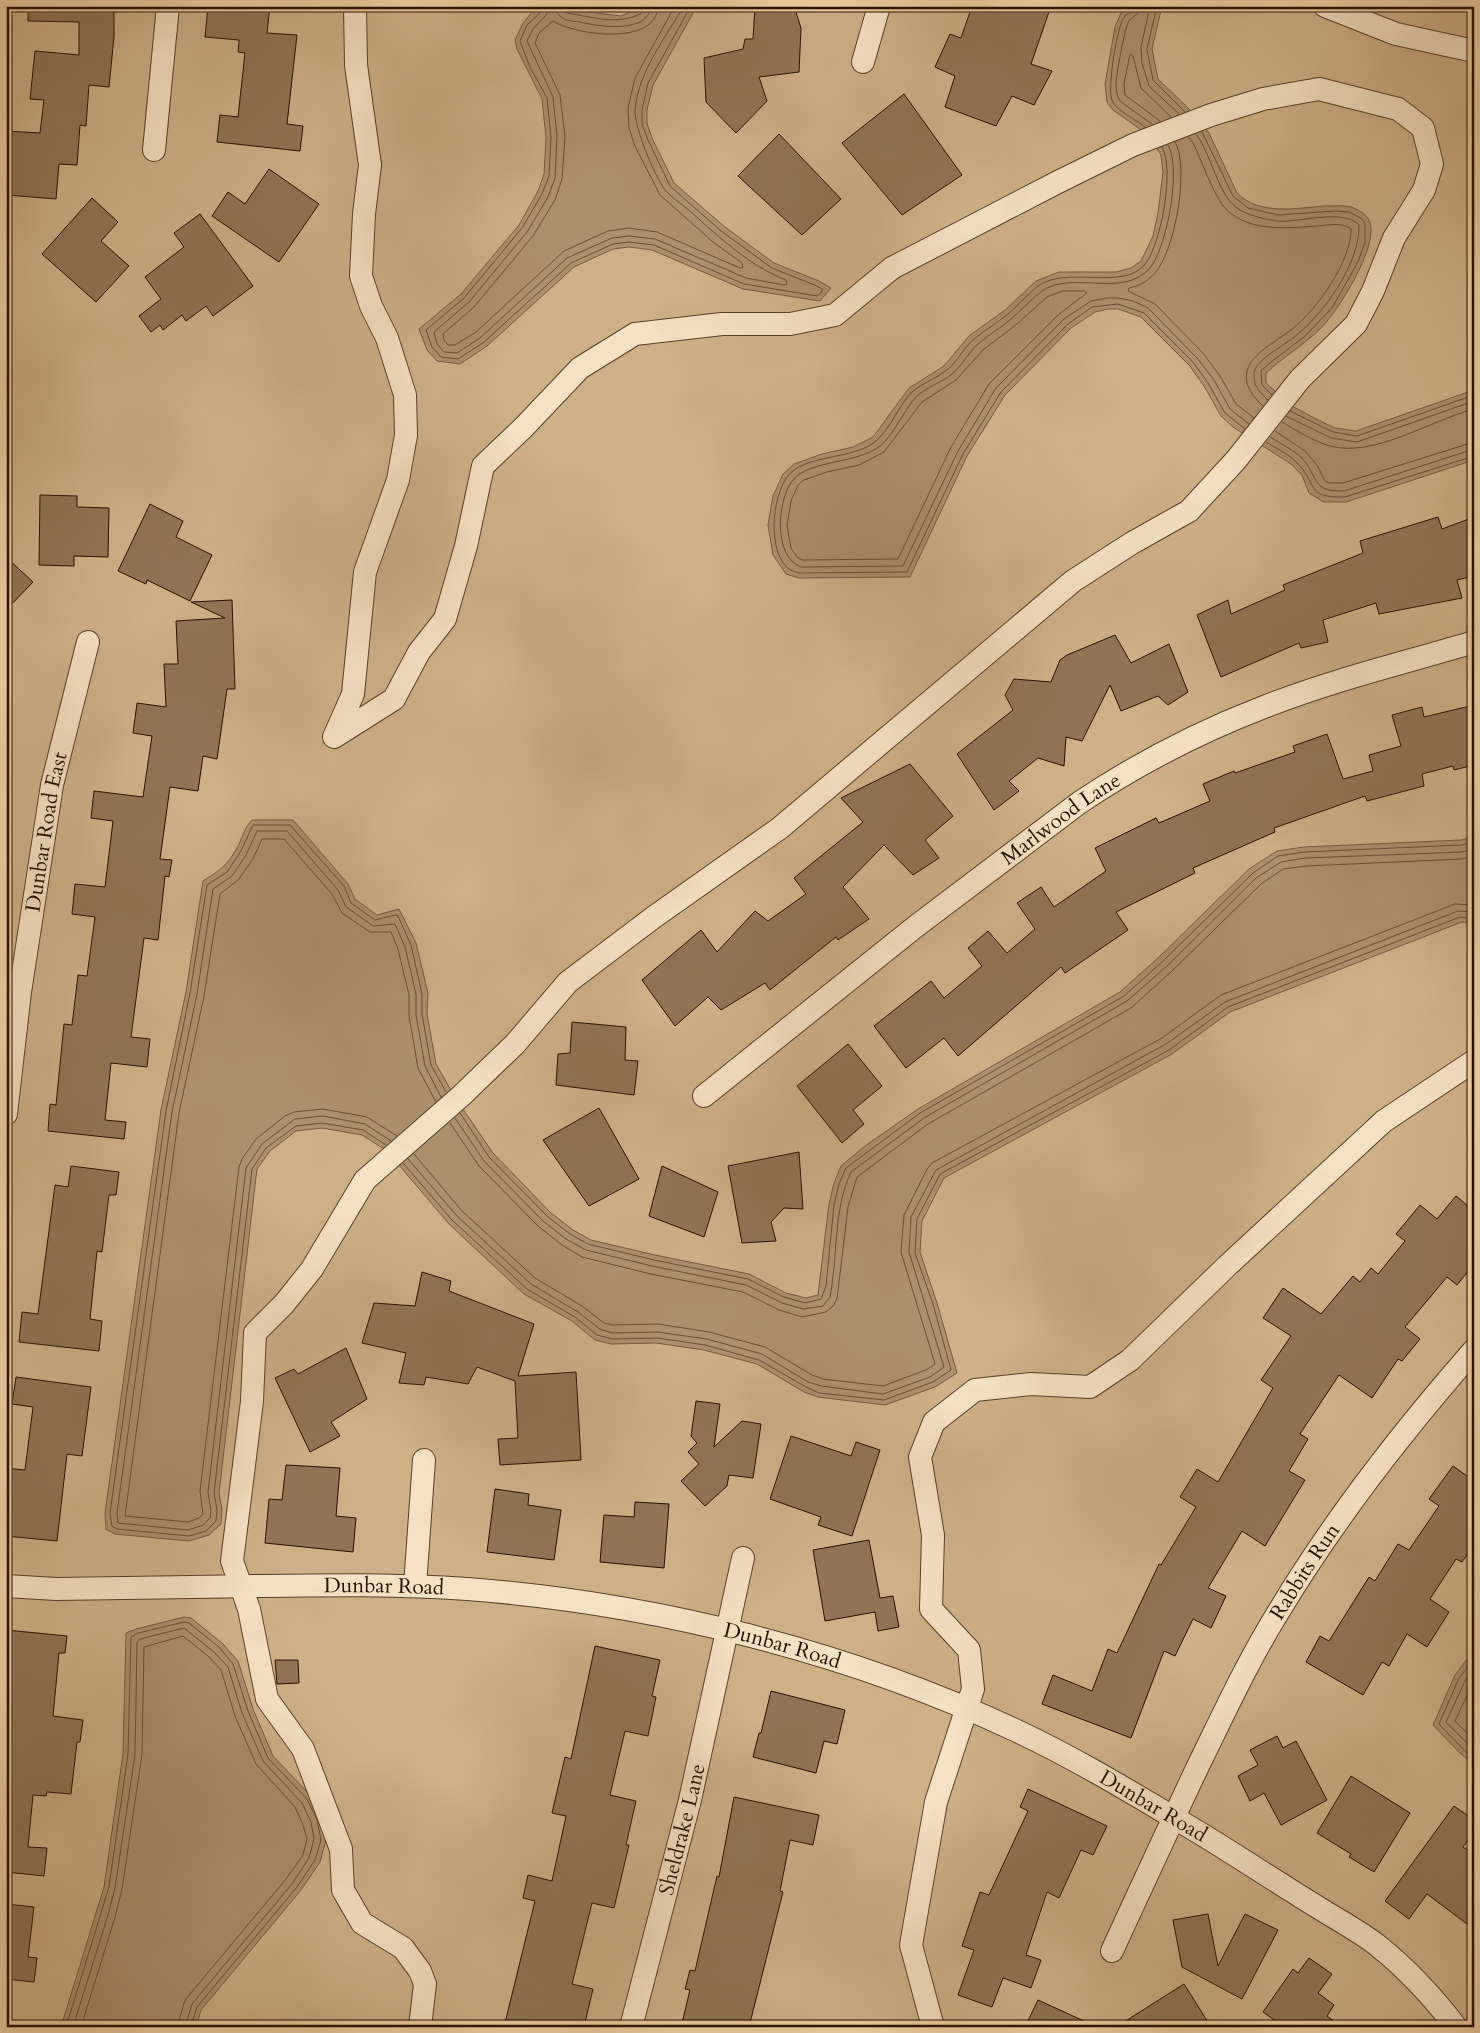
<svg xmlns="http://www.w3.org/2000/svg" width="1480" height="2033" font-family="Cardo,serif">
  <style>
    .green { fill: #ceb087; stroke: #7a6044 }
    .water { fill: #ac8f6c; stroke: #775c41 }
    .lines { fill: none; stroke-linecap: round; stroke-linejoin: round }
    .shore { stroke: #6a5036; stroke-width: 1 }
    .building { fill: #907455; stroke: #271000 }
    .minor-casing { stroke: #594029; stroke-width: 24 }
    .minor { stroke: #f5e1c3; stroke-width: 22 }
    .labels { text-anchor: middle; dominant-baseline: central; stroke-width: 4; stroke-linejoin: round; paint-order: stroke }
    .street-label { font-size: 21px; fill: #271000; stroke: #f5e1c3 }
  </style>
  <rect width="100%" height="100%" fill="#f0d1a3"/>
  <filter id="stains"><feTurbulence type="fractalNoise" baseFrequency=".004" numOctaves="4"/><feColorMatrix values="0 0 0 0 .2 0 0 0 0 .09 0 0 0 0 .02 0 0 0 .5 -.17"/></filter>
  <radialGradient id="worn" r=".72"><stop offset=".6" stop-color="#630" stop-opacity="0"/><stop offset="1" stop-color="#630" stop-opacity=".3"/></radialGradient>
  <rect class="green" x="6" y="6" width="1468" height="2021"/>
  <g class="water">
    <path d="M541,6L621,16L643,6H697L653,85L647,110V123L652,138L674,183L725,227L774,263L819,281L831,288L820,301L743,289L652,250L629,247L613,249L574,267L487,346L460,364L437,361L427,350L419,329L461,294L519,225L538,191L544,174L546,138L542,99L517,49L515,40L523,23L533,11Z"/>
    <path d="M1131,6H1162L1152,49L1158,79L1188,108L1209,133L1237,193C1260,216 1296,208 1325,206C1333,206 1343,205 1351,207C1357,209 1366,214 1369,220C1381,243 1338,311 1321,328C1304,345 1283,357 1266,373V383L1292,406L1318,420L1335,428L1356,431L1474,390V460L1346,502H1324L1309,493L1302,475L1291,464L1233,427L1221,416L1204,386L1189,365L1141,317L1118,309H1108L1095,312L1071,328L1005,395L967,456L910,577L799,578L786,574L773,555L768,525L773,496L783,474L794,464L822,454L853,447L873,437L909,388L944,366L969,336L1005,310L1036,281L1059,272H1116L1131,268L1141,261L1153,236L1158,213L1163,172L1161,155L1154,144L1144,132L1113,110L1107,102L1105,84L1115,27L1121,13Z"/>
    <path d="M252,820H293L348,884L355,899L377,915L399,909L416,943L428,993L427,1014L436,1064L456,1099L493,1153L551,1213L573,1230L591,1240L655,1255L749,1274L786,1293L806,1298L818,1295L829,1204L834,1183L841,1166L865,1146L918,1109L1120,992L1159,957L1249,869L1277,851L1304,847L1461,840L1474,837V924L1462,922L1230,1012L1172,1054L944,1178L922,1221L920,1252L937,1303L957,1373L935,1387L885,1405L818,1397L804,1392L757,1364L704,1350L656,1343L611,1344L595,1340L572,1321L524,1294L449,1224L387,1151L362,1135L322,1128L296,1131L270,1151L257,1169L219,1493L222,1510L221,1524L209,1535L189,1541L115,1534L106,1529L105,1513L161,1110L186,992L203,881C219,871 228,865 237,848C242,839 244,828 252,820Z"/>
    <path d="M184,1617L191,1618L222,1643L238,1661L253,1709L273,1756L311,1796L326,1840L320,1862L301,1890L201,2010L196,2027H61L104,1887L123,1754L126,1633L136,1629Z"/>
    <path d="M1474,1650V1764L1460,1753L1433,1725L1455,1675Z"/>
  </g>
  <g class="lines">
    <g class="shore">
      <path d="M543,6L542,11L527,25L520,41L530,67L547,98L551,137L549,176L542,194L522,228L464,298L426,330L432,347L441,357L458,359L484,342L571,263L613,244L629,242L654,245L744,284L817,296L822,292V289L817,286L772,268L721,231L670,186L648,140L642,124V110L648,83L691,6"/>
      <path d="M549,6L547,14L533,29L527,41L553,97L557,137L555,178L548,197L527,232L469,302L434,332L437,344L444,352L457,353L480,338L567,258L612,238L629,236L655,239L746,278L784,285L787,284L786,280C750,266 720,238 691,212C683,205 672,198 665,190C654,175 634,127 635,109C639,71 665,38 684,6"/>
      <path d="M557,6C557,10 557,14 561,17C565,21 573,21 579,22C597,26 649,35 651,6"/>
      <path d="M563,6L564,11L567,13C593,17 618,26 642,13L645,6"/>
      <path d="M658,6C657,47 575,35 553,21L539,33L535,43L560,95L565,137L562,179L555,200L533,236L474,307L443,334L444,340L448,345H455L476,332L564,251L608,231L629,228L657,232L740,268L743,267L742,263L713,242L660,195L635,146L629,128L628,108L635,78L675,6"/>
      <path d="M1134,6L1132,12C1130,13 1127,14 1125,16C1117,24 1107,89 1112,100C1115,110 1137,120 1145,127"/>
      <path d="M1140,6C1139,16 1134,15 1129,21C1124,29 1117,73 1116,83C1116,90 1117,97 1121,102L1152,124"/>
      <path d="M1150,6L1141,47L1142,63L1149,86L1179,114"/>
      <path d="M1157,6L1147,49L1153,80L1185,112"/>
      <path d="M1160,121L1125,95L1124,84L1130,54L1133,56L1141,88L1171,117"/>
      <path d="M1202,132L1233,196L1248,208L1278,215L1335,211L1349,212L1361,218L1365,223V242L1358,262L1332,308L1304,337L1271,362L1261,371L1262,385L1272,395"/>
      <path d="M1196,134C1211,153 1218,195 1237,208C1247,215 1263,219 1277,221C1298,223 1343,208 1359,225C1360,264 1323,315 1293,338C1283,346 1258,359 1255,370C1251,383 1259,392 1268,400"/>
      <path d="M1188,137L1193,143C1201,159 1213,193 1223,206C1246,233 1287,228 1318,226C1329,225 1342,222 1351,229C1352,260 1316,311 1292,329C1280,339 1255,352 1249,366C1241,382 1252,396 1263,406"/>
      <path d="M1175,142C1190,167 1175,251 1155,273C1148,281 1139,286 1129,288L1128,291L1155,304L1203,353L1220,376L1236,404L1254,418"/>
      <path d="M1168,145C1182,168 1167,247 1150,268C1123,299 1073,270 1042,291C1031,299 1022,310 1011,319C1001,328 988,335 978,344C968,353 962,366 951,375C940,383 925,388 916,397C903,411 894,435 880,446C857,464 809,460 793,480C777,499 773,557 801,567L903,566L958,451L996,388L1064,319L1091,301L1107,298H1118L1133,301L1148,308L1197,358L1214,380L1230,409L1249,424"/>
      <path d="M1162,147C1175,170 1161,242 1146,263C1125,292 1067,265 1038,286C1028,294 1018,305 1008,314C997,323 985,330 974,339C964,347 958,361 947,370C937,378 922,383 912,392C898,406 891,428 876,441C854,460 803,454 787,477C772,498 767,552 789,569C791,571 796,572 799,573L907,572L963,454L1001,392L1068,324L1092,307L1118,304L1144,313L1193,362L1208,383L1225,413L1245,429"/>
      <path d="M1063,291H1085L1087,293L1059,314L989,384L951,447L898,559L802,560L798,558L791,548L787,525L791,501L798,485L804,480L827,472L859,465L884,452L922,402L956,380L983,350L1017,324L1047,297Z"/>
      <path d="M1290,411L1333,432L1357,436L1474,395"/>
      <path d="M1286,416L1331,438L1357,442L1474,401"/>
      <path d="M1282,422C1297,431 1313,441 1330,446C1374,458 1431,420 1474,409"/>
      <path d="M1275,431L1305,451L1317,465L1325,481L1329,483H1343L1474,442"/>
      <path d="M1270,437C1280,443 1291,449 1300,456C1320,476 1309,492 1344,491L1474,449"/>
      <path d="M1266,442C1276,448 1288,454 1296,462C1319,484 1304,498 1345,497L1474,456"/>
      <path d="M460,1113L489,1157L547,1216L570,1234L588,1244L654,1260L748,1279L784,1297L805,1303L821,1299L826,1286L834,1205L839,1184L846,1168L920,1113L1124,996L1163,961L1253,873L1278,856L1304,852L1461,845L1474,842"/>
      <path d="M455,1118L484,1161L543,1221L566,1239L586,1250L652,1266L746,1285L782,1303L803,1309L823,1306L830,1297C838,1256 833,1210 851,1172L924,1118L1127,1001L1167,966L1256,878L1281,862L1305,858L1462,852L1474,849"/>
      <path d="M450,1123L479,1166L538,1226L562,1245L582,1257L651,1274L743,1292L779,1310L802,1317L826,1312L833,1306L837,1299L848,1207L857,1177L928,1124L1131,1008L1172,971L1261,884L1283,869L1306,866L1462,859L1474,856"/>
      <path d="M397,1136L367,1117L323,1109L294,1112L285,1116L256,1139L242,1159L239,1167L200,1491L203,1514L199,1518L188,1522L125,1516L179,1113L204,996L220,894L238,880L253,859L262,839H284L332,894L342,913L370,932H391L398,949L409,995V1016L418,1068L436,1102"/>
      <path d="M391,1141L365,1124L323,1116L295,1119L262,1144L246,1168L208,1492L211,1511L210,1518L203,1525L188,1530L118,1523L117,1513L172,1112L197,994L213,889L232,876L246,855L257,831H287L338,890L346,907L373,926L395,924L405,947L416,994V1015L425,1066L441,1097"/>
      <path d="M386,1145L363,1130L322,1123L296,1126L266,1148L252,1169L214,1493L217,1510L216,1521L206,1531L189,1536L117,1529L112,1526L110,1513L166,1111L190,993L207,885L227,872L241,851L253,825H290L344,886L351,903L375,920L395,915L398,916L411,945L422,994V1014L431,1065L446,1092"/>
      <path d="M414,1154L462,1211L535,1278L582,1306L604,1323L613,1325L658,1324L709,1332L765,1347L812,1375L823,1379L883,1386L926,1370L935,1364L901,1252L904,1215L927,1169L932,1163L1162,1038L1221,995L1455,904L1474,905"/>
      <path d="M408,1159L457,1216L531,1284L578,1312L600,1329L612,1333L657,1332L707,1339L762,1354L808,1382L821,1386L883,1394L930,1377L944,1367L909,1252L911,1217L936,1170L1166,1044L1225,1002L1458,911L1474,912"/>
      <path d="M403,1163L452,1220L527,1289L575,1317L597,1335L612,1339L657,1338L705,1345L759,1360L806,1387L819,1393L884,1400L933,1382L951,1370L933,1304L915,1253L917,1219L940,1174L1169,1050L1228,1007L1460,917L1474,919"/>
      <path d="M1474,1659L1459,1678L1439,1724L1463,1749L1474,1758"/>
      <path d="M1474,1669L1465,1681L1446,1722L1474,1750"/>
      <path d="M1474,1681L1455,1721L1474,1740"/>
      <path d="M66,2027L109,1887L128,1754L131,1637L138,1633L184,1622L189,1623L219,1647L233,1664L248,1711L268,1758L307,1799L317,1820L321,1840L315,1860L297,1887L197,2007L191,2027"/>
      <path d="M73,2027L108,1915L115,1888L135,1755L137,1642L140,1639L184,1628L214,1652L228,1667L242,1713L263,1761L302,1803L311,1822L314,1839L309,1858L292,1884L192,2004L185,2027"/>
      <path d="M81,2027L115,1917L122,1889L142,1755L144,1647L183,1636L209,1657L221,1670L235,1716L256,1764L295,1807L303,1825L307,1839L303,1855L286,1879L185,2000L177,2027"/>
    </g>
  </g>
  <g class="building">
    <path d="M28,6H114V37L109,87L89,85L86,126L80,125L77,165L59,164L56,199L7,195L9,165H6V131L40,133L44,100L30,99L35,51L79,55V22L28,21Z"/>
    <path d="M208,6H270L267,33L297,35L287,124L303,126L300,151L217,142L220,115L238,117L245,53L238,52L239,40L205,37Z"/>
    <path d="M755,6H794L801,28L799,72L759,77L767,101L736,133L706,102L704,58L743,49L745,39H753Z"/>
    <path d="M972,6H1051L1031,64L1052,71L1034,105L1012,96L996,126L945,107L955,76L935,67L950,34L961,38Z"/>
    <path d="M904,94L962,175L902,215L842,143Z"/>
    <path d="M779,134L841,199L802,235L738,176Z"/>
    <path d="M269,169L319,204L279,262L212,216L228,192L245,204Z"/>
    <path d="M92,198L118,222L101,241L129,266L96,302L42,254Z"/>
    <path d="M200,214L253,286L213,316L206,306L186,321L182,315L163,330L160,325L151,332L139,316L161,299L145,277L184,247L174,233Z"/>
    <path d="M40,495L77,496V507L109,508L108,557L74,556V566L39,565Z"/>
    <path d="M150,504L183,521L176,537L212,555L190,601L147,580L146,584L118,571Z"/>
    <path d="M1438,517L1442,529L1474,517V576L1457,580L1462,598L1379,614L1376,603L1323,620L1328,642L1301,648L1299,643L1221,677L1197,615L1228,600L1231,614L1285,590L1283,585L1363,553L1360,541Z"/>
    <path d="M6,557L33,582L6,610Z"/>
    <path d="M232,600L235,689H227L217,759L203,756L198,791L170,787L160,859L172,860L169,877L165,876L158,940L144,938L131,1037L150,1039L147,1067L111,1063L105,1120L126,1122L124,1139L48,1131L50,1104L56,1105L64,1024L72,1025L78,975L87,976L95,917L72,914L75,884L105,887L113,821L91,818L94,791L143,797L152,736L133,733L137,703L166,707L164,664H178L176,621L225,618L191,602Z"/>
    <path d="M1115,635L1131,663L1169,644L1188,692L1168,705L1158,696L1121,711L1110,685L1082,741L1066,737L1064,766L1038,758L1009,781L1019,791L994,810L957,754L1013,710L1005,695L1014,679L1051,682L1060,660L1067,655Z"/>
    <path d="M1474,705V765L1454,770L1453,766L1422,774L1424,786L1367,801L1365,796L1274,828L1275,832L1193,868L1195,873L1116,912L1128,930L1065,973L1061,967L958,1056L944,1038L906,1068L874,1026L931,981L944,998L982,966L968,948L988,931L1007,953L1035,929L1017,903L1041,887L1054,907L1106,871L1095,848L1156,818L1159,823L1210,801L1203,784L1234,771L1235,773L1295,752L1293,746L1327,734L1343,779L1373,771L1369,755L1401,746L1392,715L1422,707L1424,717Z"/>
    <path d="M910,764L953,816L925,840L939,858L913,875L884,845L843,887L869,919L838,940L836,937L770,990L765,983L721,1010L708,997L675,1026L642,980L701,930L717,952L755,911L768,921L806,894L794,878L863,822L841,798Z"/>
    <path d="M572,1022L626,1027L625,1060L638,1061L634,1095L556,1085L558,1054L570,1053Z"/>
    <path d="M848,1044L882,1086L853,1110L864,1124L842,1143L797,1086Z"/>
    <path d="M599,1108L639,1179L589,1206L543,1140Z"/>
    <path d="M799,1152L803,1209L784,1208L771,1222L776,1241L742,1243L728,1166Z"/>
    <path d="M71,1166L119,1172L116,1195H109L102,1252L97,1251L90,1319L102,1321L99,1351L19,1342L22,1312L38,1314L55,1185L68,1187Z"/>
    <path d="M662,1166L718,1192L704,1237L649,1216Z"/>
    <path d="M1456,1196L1474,1211V1264L1457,1285L1447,1277L1405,1327L1420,1339L1402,1361L1398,1359L1372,1398L1339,1375L1300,1434L1308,1439L1289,1471L1305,1480L1265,1546L1242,1531L1208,1588L1226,1596L1211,1628L1193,1619L1175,1656L1164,1651L1131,1738L1042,1704L1053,1675L1092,1691L1108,1649L1117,1653L1159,1564L1161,1565L1196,1507L1180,1497L1197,1469L1218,1482L1273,1388L1261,1380L1291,1336L1263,1318L1283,1288L1321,1314L1353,1276L1360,1282L1371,1268L1378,1274L1405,1241L1396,1234L1420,1205L1437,1219Z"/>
    <path d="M422,1272L451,1281L449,1291L534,1324L518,1376L576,1372L581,1460L500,1465L498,1439L518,1438L515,1381L477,1367L468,1384L426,1377L424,1385L399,1383L406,1353L362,1343L374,1303L415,1306Z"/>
    <path d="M346,1348L367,1399L331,1422L340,1436L310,1452L275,1378L294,1369L298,1374Z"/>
    <path d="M16,1377L91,1387L82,1456L67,1454L57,1541L6,1536V1468L25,1470L33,1407L12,1404Z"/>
    <path d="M696,1401L720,1404L714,1447L742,1421L761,1424L753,1478L729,1475L727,1486L705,1506L681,1481L699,1464L688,1452L697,1443L691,1436Z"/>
    <path d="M791,1436L851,1456L856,1442L880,1450L852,1536L818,1525L821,1517L770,1499Z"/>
    <path d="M286,1465L340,1468L336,1516L356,1518L353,1552L265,1543L269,1499L282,1500Z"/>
    <path d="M1453,1466L1474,1481V1545L1462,1562L1456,1559L1430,1599L1449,1612L1427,1647L1407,1634L1389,1666L1382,1662L1363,1695L1306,1662L1320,1636L1329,1641L1369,1577L1375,1581L1398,1544L1409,1550L1439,1506L1429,1499Z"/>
    <path d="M495,1489L529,1494L528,1505L561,1510L554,1560L487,1552Z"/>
    <path d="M635,1502L669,1504L664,1568L600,1562L604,1515L634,1517Z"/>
    <path d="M869,1540L880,1598L893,1596L899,1627L878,1631L875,1612L825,1621L813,1550Z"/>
    <path d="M6,1630L67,1636L65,1653H59L53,1716L83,1720L80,1742H77L71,1794L47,1792L46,1796L33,1795L28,1847L47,1848L44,1876L6,1872Z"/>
    <path d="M595,1646L660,1660L652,1696L656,1697L648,1736L625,1731L610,1795L636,1801L626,1845H629L614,1908L592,1903L572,1984L593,1989L584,2027H504L535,1901L523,1898L528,1875L552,1881L566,1816L552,1813L565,1757L571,1759Z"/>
    <path d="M275,1660H298L299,1683L277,1684Z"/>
    <path d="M771,1691L845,1710L837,1744L824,1741L816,1773L753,1757L759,1733H761Z"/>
    <path d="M1277,1736L1283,1748L1296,1741L1327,1800L1281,1825L1264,1793L1250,1801L1238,1776L1258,1765L1250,1750Z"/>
    <path d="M1351,1776L1410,1813L1374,1872L1349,1857L1351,1854L1317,1833Z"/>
    <path d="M1028,1789L1107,1826L1093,1855L1081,1850L1059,1898L1047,1892L1026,1955L1041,1960L1031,1988L1003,1978L992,2007L958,1995L974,1950L962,1946L980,1892L989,1895L1028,1811L1020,1807Z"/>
    <path d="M734,1797L819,1815L813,1845L790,1840L780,1891L783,1892L749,2027H681L690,1990L685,1989L690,1970L695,1971L717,1876L719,1877Z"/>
    <path d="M1454,1806L1474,1820V1832L1463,1847L1474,1854V1915L1467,1924L1427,1894L1409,1919L1385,1901Z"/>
    <path d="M6,1904L34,1907L28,1957L37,1958L34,1982L6,1979Z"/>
    <path d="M1208,1914L1218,1966L1245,1914L1278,1930L1242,1999L1182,1967L1173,1920Z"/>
    <path d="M1309,1958L1332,1974L1318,1993L1334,2005L1327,2016L1342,2027H1284L1263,2012L1293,1969L1298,1973Z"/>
    <path d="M1184,1984L1211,2027H1116Z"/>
    <path d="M1038,2000L1097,2027H1025Z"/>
  </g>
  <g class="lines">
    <defs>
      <g id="minor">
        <path d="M355,6L356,65L370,165L364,214L361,276L371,306L387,338L405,395L406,435L398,480L365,572L353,694L334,737L394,699L419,652L445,619L466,546L483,466L523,428L580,368L635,334L722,324H790L835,315L892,268L1058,182L1133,145L1211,115L1263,99L1319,89L1398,109L1423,128L1432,164L1424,190L1394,238L1373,291L1356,324L1300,379L1236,460L1189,511L1132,543L1073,581L780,828L654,917L568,982L515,1044L461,1096L365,1180L312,1269L284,1304L255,1333L252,1401L232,1561L249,1609L267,1699L303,1749L341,1849L343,1890L362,1923L403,1948L420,1971L425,1984L420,2027"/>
        <path d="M1325,6L1396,34L1474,51"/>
        <path d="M863,62L879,6"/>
        <path d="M154,150L168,6"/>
        <path id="s1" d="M704,1096L915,927L1079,803C1137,764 1199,732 1264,707C1332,680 1404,663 1474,642"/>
        <path id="s2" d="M6,1114L20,992L52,785L88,642"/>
        <path id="s3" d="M6,1586L56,1589C124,1588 193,1587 261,1586C330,1585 398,1584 467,1589C653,1603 848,1651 1017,1731C1081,1761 1142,1799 1203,1835C1242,1859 1280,1884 1319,1908C1338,1920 1359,1931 1377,1945C1406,1968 1433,1997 1456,2027"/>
        <path d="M415,1586L424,1460"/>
        <path id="s4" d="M1112,1951C1141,1888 1170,1825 1200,1762C1225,1711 1249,1659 1279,1611C1335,1518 1402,1432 1474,1350"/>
        <path id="s5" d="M631,2027L690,1800L743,1558"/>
        <path d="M933,2027L911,1945L936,1802L973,1689L969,1650L931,1609L933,1535L920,1457L934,1422L975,1390L1031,1384L1090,1387L1130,1360L1228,1265L1384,1121L1474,1061"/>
      </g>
    </defs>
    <use href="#minor" class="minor-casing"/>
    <use href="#minor" class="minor"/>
  </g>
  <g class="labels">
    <g class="street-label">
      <text stroke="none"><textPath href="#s1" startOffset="452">Marlwood Lane</textPath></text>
      <text stroke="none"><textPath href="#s2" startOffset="285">Dunbar Road East</textPath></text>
      <text stroke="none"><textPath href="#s4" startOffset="426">Rabbits Run</textPath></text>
      <text stroke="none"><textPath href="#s3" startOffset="378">Dunbar Road</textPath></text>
      <text stroke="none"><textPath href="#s3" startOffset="782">Dunbar Road</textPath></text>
      <text stroke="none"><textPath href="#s3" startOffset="1188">Dunbar Road</textPath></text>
      <text stroke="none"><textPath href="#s5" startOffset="204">Sheldrake Lane</textPath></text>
    </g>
  </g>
  <rect width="1480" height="2033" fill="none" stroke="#f0d1a3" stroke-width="25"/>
  <rect x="8" y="8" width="1465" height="2018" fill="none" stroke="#271000" stroke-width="2.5"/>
  <rect x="12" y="12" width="1455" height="2008" fill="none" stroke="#271000"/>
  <rect width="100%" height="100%" filter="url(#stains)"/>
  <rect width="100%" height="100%" fill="url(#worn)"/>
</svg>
